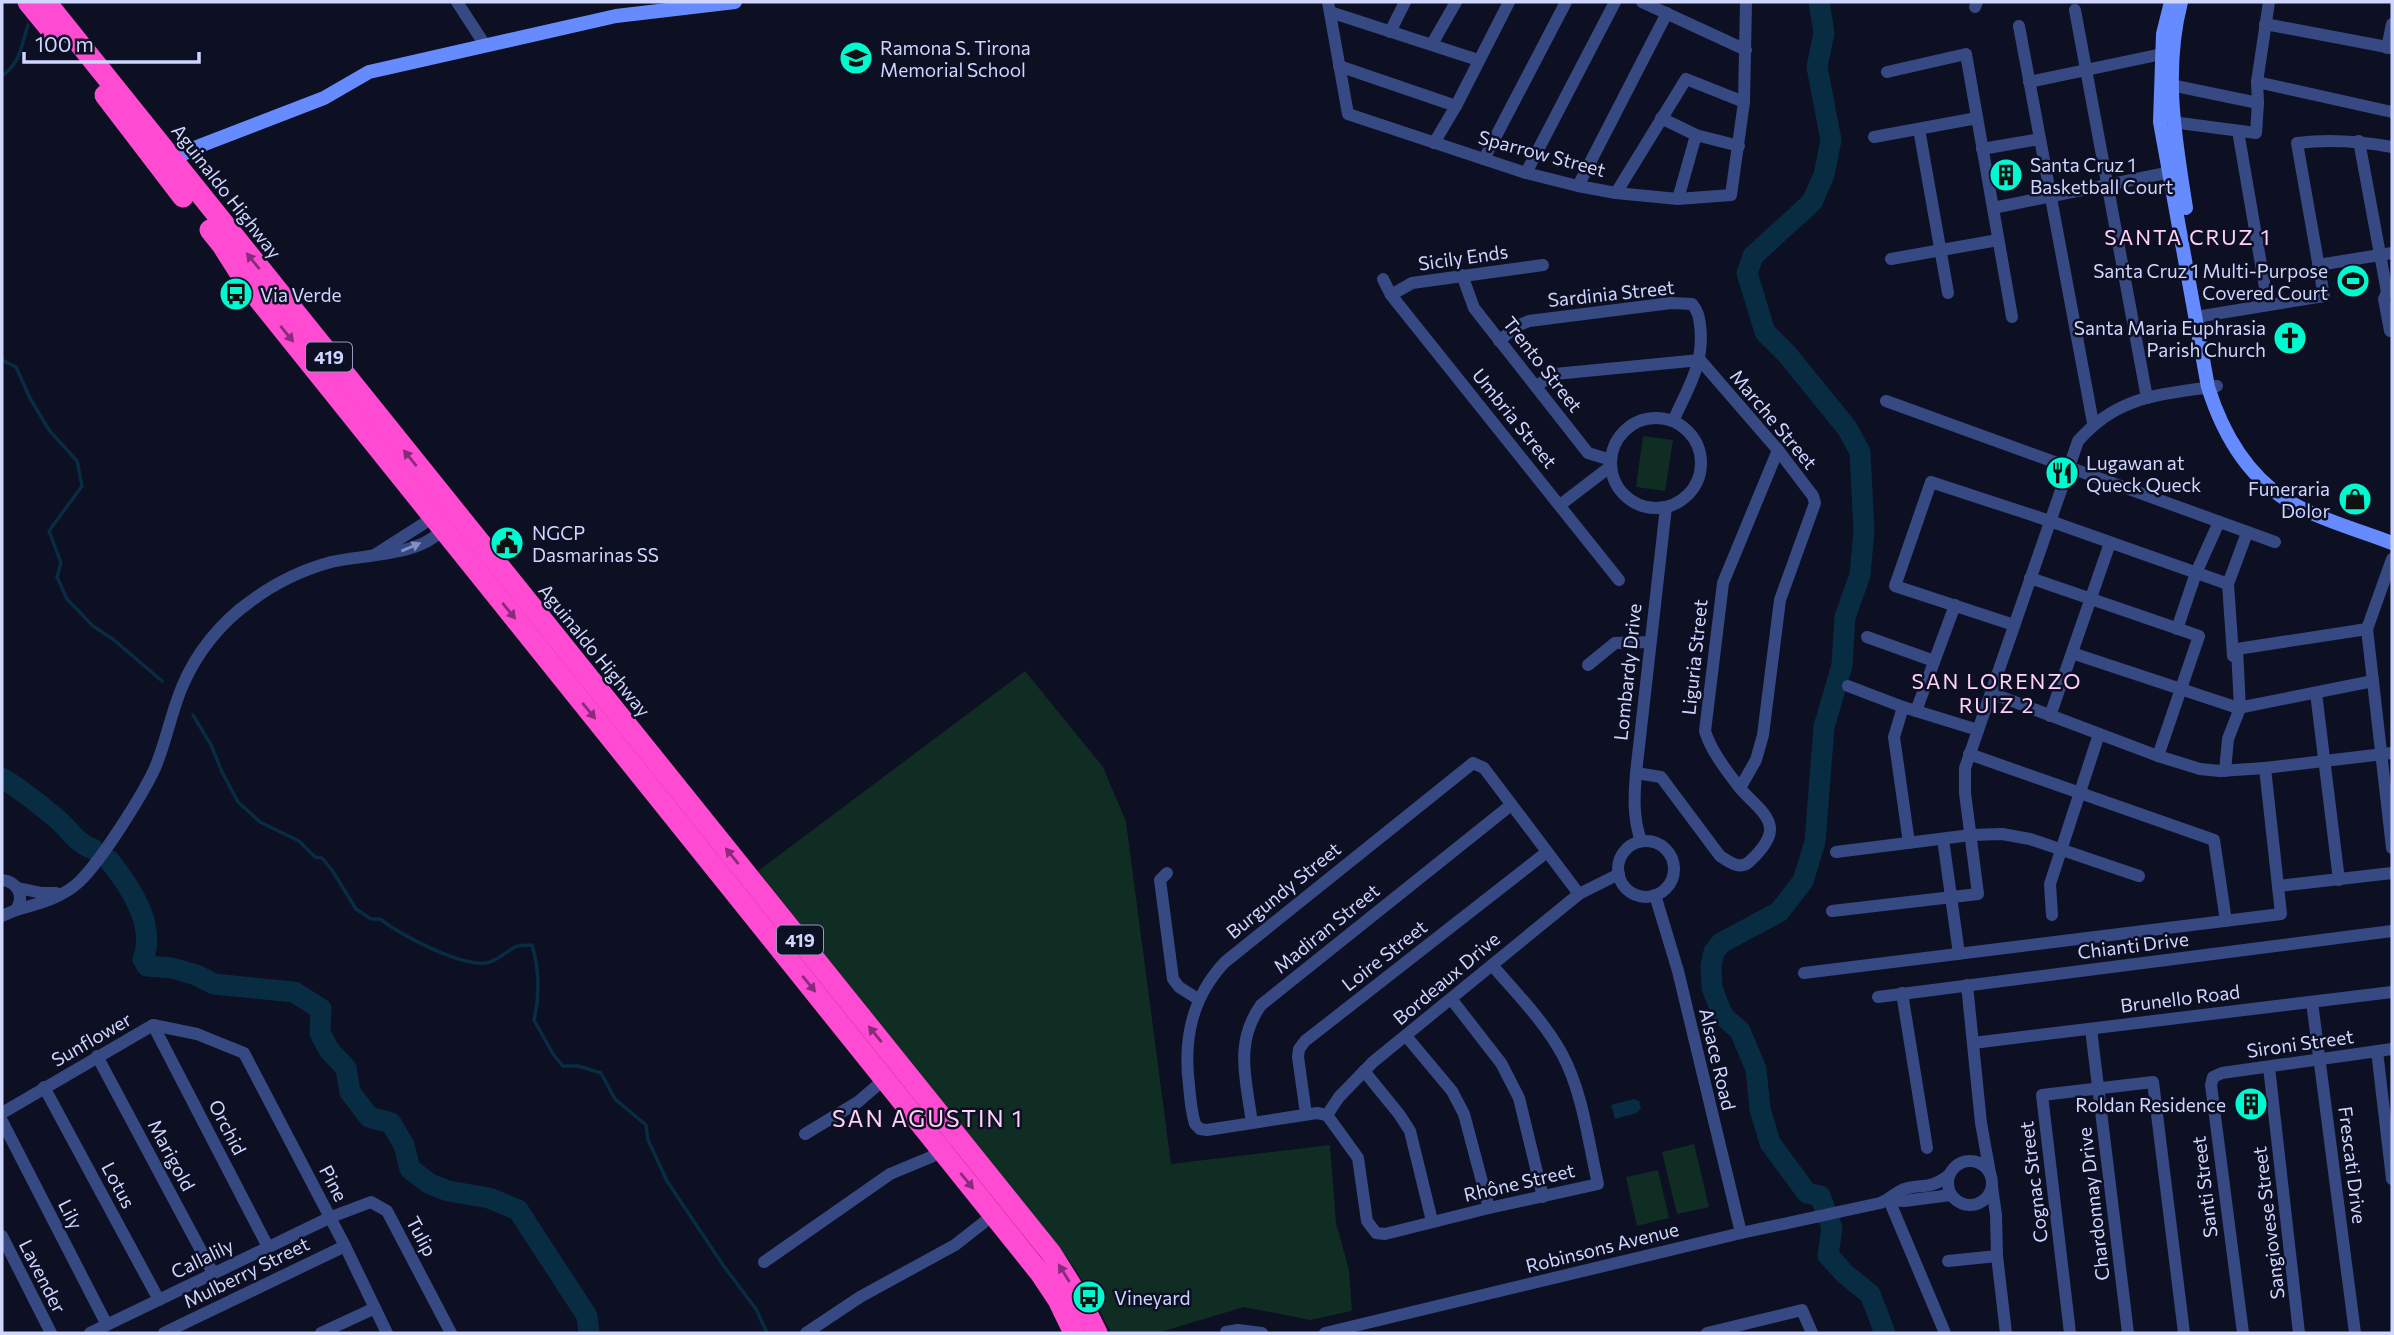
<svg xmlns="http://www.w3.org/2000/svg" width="2394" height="1335" font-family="Commissioner,sans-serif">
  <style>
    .green { fill: #102d24 }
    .water { fill: #082c41 }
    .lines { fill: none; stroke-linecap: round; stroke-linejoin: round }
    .stream { stroke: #082c41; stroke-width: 3.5 }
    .river { stroke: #082c41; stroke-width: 21 }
    .street { stroke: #374983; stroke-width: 12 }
    .secondary { stroke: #668bff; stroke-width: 14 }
    .highway { stroke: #ff4ad2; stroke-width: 21 }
    .oneway { fill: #862c7a }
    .oneway2 { fill: #8390c1 }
    .labels { text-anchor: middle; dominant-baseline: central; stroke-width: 5; stroke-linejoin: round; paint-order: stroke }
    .shield { fill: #0d0f23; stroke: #959abd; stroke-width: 2 }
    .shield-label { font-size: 18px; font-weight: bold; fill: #cfd6ff }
    .poi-label { font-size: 19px; fill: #cfd6ff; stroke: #0d0f23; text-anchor: start }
    .street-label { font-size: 19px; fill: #cfd6ff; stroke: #0d0f23 }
    .neighbourhood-label { font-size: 21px; letter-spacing: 2px; fill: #ffd1fb; stroke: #0d0f23 }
    .quarter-label { font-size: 23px; letter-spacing: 2px; fill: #ffd1fb; stroke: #0d0f23 }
  </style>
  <rect width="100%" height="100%" fill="#0d0f23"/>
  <g class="green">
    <path d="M1643,436L1673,440L1665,491L1636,487Z"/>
    <path d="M1025,671L1103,767L1126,822L1171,1164L1330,1145L1336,1223L1349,1270L1352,1311L1310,1320L1244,1307L1157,1333H1111L1092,1295L1066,1256L758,871Z"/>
    <path d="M1694,1144L1709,1207L1677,1214L1662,1152Z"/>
    <path d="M1658,1170L1669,1218L1637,1226L1626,1177Z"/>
  </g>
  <path class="water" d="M1634,1099L1639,1101L1641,1108L1637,1113L1615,1119L1611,1105Z"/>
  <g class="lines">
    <g class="stream">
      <path d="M2,76C21,62 21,46 28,25"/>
      <path d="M2,360L16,367L30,398L49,430L77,461L82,486L49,531L61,563L57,577L67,599L93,626L114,640L162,681"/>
      <path d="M193,715L211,745L222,772L238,802L260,822L299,841L315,857L322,858L332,870L356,909L371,919H380C401,935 459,966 486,963C498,961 505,952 515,947C520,945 527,945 532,945C539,969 540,995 534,1020L553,1054L563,1066H578L601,1073L615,1099L646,1125L648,1140L667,1181L723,1265L756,1309L767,1333"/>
    </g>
    <g class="river">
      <path d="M1819,2L1824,33L1817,67L1831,140L1824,175L1812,202L1753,256L1747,273L1765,332L1786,353L1847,428L1860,452L1864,531L1860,575L1845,617L1842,665L1824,727L1815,842L1803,881L1779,912L1721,943L1714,952L1711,966L1712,988L1723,1016L1740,1031L1756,1069L1760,1109L1770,1143L1807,1193L1820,1196L1832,1228L1828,1255L1845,1274L1870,1294L1885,1333"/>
      <path d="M2,778C21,789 39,804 56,818C69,829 76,843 93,849"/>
      <path d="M109,860C129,885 157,925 143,959L147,966L172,968L196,975L214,984L294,992L321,1009L320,1033L329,1050L346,1068L350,1092L369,1117L391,1123L404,1145L410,1169L430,1184L448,1191L489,1198L518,1210L587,1316L589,1333"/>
    </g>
    <g class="street">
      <path d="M457,2L485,45"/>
      <path d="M1328,2L1348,114L1526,173L1578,186L1616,193L1678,199L1731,195L1744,102L1746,2"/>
      <path d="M1642,2L1746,50"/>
      <path d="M1975,7L1977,2"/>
      <path d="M2075,10L2147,398"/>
      <path d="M1330,12L1478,60"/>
      <path d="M2265,24L2392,48"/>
      <path d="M2019,26L2093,423"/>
      <path d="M1390,32L1405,2"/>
      <path d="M1432,44L1456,2"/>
      <path d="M2387,48L2392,24"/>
      <path d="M1339,66L1456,106"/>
      <path d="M1887,72L1966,54L2012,317"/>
      <path d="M2029,82L2162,54"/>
      <path d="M2257,82L2392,112"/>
      <path d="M2171,85L2258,103"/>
      <path d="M1661,118L1696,135L1739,146"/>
      <path d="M2172,122L2256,133L2258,103L2257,82L2269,2"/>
      <path d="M1919,129L1948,293"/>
      <path d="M2238,131L2268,305"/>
      <path d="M1874,137L1977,118"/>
      <path d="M2359,141L2387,292L2384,299L2390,331"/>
      <path d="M1434,143L1456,106L1509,2"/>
      <path d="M1982,149L2040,139"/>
      <path d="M1484,159L1566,2"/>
      <path d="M1526,173L1615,2"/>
      <path d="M1578,186L1667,13"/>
      <path d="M1616,193L1686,79L1744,102"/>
      <path d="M1678,199L1696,135"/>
      <path d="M1993,208L2176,171"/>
      <path d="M1891,259L1998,240"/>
      <path d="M2318,265L2392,253"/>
      <path d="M1462,275L1474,308L1588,453L1611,460"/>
      <path d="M1383,279L1391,295L1619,580"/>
      <path d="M1391,295L1412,283L1543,265"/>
      <path d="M2196,317L2324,296L2297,143C2330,139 2359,141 2392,147"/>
      <path d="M1499,341L1517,326L1529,321L1671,303L1692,304C1698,311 1699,317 1700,325C1705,363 1688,388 1673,421"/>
      <path d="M1700,360L1778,450L1813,496L1815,503L1780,600L1763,735L1756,760L1740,788"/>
      <path d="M1536,386L1555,374L1700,360"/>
      <path d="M1886,401L2275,542"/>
      <circle cx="1656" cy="463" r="45"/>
      <path d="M1560,505L1611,466"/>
      <path d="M376,554L437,515"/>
      <path d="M2392,559L2367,629L2392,848"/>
      <path d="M2030,578L2199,636L2158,756"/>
      <path d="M2014,625L1895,586L1931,482L2050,521L2228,584"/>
      <path d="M2177,629L2196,573L2219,522"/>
      <path d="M1867,637L1934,661"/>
      <path d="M2072,653L2238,708L2373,681"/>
      <path d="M2233,656L2228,584L2247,533"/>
      <path d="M1588,665L1615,643L1650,642"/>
      <path d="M1848,686L1903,707L1978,730"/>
      <path d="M1991,693L2158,756L2200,769L2220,771L2265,768L2392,753"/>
      <path d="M2316,693L2339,880"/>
      <path d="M1903,707L1894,737L1909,843"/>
      <path d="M1916,711L1955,605"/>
      <path d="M2050,716L2110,543"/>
      <path d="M1969,754L2214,840L2226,921"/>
      <path d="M2225,771L2228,739L2240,708L2237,649L2367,629"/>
      <path d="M1636,773L1661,777L1720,856C1729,862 1740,870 1749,862C1757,855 1770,841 1770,830C1771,814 1748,799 1739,787C1726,770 1711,751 1705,731L1723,583L1778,450"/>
      <path d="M1943,839L1959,954"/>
      <path d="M1641,841C1633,818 1634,797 1636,773L1666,507"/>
      <circle cx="1646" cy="869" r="28"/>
      <path d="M1836,852L1971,835L2002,834L2030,839L2139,876"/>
      <path d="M1167,873L1160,880L1173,979L1179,987L1198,999"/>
      <path d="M2,880C18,882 25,896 16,910L2,916"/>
      <path d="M2278,886L2392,873"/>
      <path d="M18,888L42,893H56"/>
      <path d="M1655,895L1678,971L1741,1233"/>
      <path d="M16,910C38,904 62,898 79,882C101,861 142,796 155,768C166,742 171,713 182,687C196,653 221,622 251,601C275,583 302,570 331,562C365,554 423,557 445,526"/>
      <path d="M1832,911L1978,894L1965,793V768L2078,441C2118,395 2160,395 2217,386"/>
      <path d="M2052,915L2050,884L2099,734"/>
      <path d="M1804,973L2281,914L2265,768"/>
      <path d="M1967,985L1981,1123L1990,1173"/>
      <path d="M1902,993L1927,1148"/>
      <path d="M1878,997L2392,931"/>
      <path d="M1452,1000L1501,1063L1519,1098L1543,1197"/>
      <path d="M2312,1002L2355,1333"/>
      <path d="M153,1025L268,1247"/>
      <path d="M2091,1029L2128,1333"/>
      <path d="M1406,1036L1452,1091L1464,1114L1489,1208"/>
      <path d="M1973,1043L2392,992"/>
      <path d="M2377,1051L2392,1179"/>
      <path d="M97,1056L213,1273"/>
      <path d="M2269,1067L2299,1333"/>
      <path d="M1364,1071L1399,1114L1410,1131L1432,1221"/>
      <path d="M44,1087L159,1300"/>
      <path d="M2,1113L153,1025L197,1034L244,1053L345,1246L387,1333"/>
      <path d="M1306,1114L1298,1057L1299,1049L1305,1041L1547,852"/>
      <path d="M1327,1115L1317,1113L1207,1130L1200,1129L1195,1124C1191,1111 1190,1098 1189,1085C1183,1038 1192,997 1225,962L1473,763L1484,768L1579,894"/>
      <path d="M1327,1115L1358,1158L1367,1221L1376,1233L1385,1234L1489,1208L1598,1184C1588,1141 1583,1093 1562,1054C1544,1021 1516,993 1492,965"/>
      <path d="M1327,1115L1339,1097L1373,1062L1579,894L1619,874"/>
      <path d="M2,1121L107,1325"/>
      <path d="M1252,1123C1246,1079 1234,1043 1261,1005L1511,805"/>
      <path d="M805,1134L858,1102L888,1076"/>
      <circle cx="1970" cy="1183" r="22"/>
      <path d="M1992,1187L1996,1215L1997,1256L2006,1333"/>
      <path d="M1889,1200L1945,1333"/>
      <path d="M1889,1200L1904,1201L1951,1195"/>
      <path d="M2,1236L51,1333"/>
      <path d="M1948,1261L1997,1256"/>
      <path d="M764,1262L890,1174L931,1157L945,1144"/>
      <path d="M1226,1332L1238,1330L1262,1333"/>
      <path d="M90,1333L331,1217L371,1202L387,1211L451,1333"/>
      <path d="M164,1333L345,1246"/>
      <path d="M321,1333L375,1308"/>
      <path d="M806,1333L860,1297L955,1245L997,1212"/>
      <path d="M1325,1333L1741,1233L1880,1203C1889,1200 1892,1195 1900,1191C1918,1182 1928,1192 1949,1175"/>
      <path d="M1707,1333L1802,1310L1812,1333"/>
      <path d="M2070,1333L2042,1095L2153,1082L2184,1333"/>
      <path d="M2243,1333L2211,1085L2213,1077L2222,1073L2392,1049"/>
    </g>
    <g class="secondary">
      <path d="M2171,2L2163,34L2160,122L2208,387C2224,438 2252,484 2301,508C2330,523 2362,531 2392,543"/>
      <path d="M2181,2C2163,72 2175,138 2186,208"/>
      <path d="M168,165L189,150L324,98L369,72L616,16L735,2"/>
    </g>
    <g class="highway">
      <path d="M28,2L51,30"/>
      <path d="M46,2L1051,1253L1081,1301L1097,1333"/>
      <path d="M105,95L183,197"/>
      <path d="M210,230L222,245L248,286L1040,1273L1058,1300L1074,1333"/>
    </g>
  </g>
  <defs><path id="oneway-solid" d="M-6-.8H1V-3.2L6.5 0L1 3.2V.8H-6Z" transform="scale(1.75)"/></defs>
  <g class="oneway">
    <use href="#oneway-solid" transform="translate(253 261) rotate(-129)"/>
    <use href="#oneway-solid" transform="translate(287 334) rotate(51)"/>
    <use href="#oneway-solid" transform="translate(410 458) rotate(-129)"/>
    <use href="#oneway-solid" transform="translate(509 611) rotate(51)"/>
    <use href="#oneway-solid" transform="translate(589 711) rotate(51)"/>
    <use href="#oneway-solid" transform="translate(732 856) rotate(-129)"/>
    <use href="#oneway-solid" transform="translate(809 984) rotate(51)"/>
    <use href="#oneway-solid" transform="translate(875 1034) rotate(-129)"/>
    <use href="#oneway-solid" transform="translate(967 1181) rotate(51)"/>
    <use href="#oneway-solid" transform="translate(1064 1273) rotate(-122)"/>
  </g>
  <use class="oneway2" href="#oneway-solid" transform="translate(411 547) rotate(-23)"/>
  <defs>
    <symbol id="school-disc" viewBox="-11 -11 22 22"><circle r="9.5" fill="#00facf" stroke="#0d0f23"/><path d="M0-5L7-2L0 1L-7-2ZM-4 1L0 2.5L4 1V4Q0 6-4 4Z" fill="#111"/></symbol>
    <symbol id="building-disc" viewBox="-11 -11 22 22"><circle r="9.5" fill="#00facf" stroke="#0d0f23"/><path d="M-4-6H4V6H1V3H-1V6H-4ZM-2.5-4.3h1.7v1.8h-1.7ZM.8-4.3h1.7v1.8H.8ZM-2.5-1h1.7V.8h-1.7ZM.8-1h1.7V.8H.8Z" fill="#111"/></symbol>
    <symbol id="stadium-disc" viewBox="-11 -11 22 22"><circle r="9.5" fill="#00facf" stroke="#0d0f23"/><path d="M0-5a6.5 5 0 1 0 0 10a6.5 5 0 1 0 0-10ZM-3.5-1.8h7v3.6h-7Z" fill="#111"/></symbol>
    <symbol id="bus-disc" viewBox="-11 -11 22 22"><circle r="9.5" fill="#00facf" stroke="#0d0f23"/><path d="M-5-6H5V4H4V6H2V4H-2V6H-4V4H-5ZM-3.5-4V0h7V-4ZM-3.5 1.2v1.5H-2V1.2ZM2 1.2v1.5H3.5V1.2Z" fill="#111"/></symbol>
    <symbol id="church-disc" viewBox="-11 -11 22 22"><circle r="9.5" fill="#00facf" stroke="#0d0f23"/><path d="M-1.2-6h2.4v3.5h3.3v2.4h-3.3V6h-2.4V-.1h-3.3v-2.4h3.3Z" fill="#111"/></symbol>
    <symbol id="restaurant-disc" viewBox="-11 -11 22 22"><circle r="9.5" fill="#00facf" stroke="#0d0f23"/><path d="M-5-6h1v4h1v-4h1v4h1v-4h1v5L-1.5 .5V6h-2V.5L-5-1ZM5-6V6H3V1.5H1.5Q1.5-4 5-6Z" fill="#111"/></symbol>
    <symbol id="shop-disc" viewBox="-11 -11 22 22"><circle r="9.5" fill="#00facf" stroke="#0d0f23"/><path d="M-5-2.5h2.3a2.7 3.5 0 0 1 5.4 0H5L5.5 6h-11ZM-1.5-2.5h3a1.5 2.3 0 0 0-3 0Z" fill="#111"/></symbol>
    <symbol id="civic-disc" viewBox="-11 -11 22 22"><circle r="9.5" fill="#00facf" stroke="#0d0f23"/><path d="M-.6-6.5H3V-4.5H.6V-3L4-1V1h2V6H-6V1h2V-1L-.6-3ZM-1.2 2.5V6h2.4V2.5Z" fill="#111"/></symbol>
  </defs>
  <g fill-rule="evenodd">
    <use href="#school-disc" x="837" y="39" width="38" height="38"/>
    <use href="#building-disc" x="1987" y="156" width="38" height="38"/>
    <use href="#stadium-disc" x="2334" y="262" width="38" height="38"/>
    <use href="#bus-disc" x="217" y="275" width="38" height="38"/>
    <use href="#church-disc" x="2271" y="319" width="38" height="38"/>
    <use href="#restaurant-disc" x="2043" y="454" width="38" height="38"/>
    <use href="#shop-disc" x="2336" y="480" width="38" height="38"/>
    <use href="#civic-disc" x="488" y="524" width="38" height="38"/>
    <use href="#building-disc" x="2232" y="1085" width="38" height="38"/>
    <use href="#bus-disc" x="1070" y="1278" width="38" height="38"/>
  </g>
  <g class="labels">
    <g class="shield">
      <rect x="306" y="342.5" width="46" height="29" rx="5"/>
      <rect x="777" y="925.5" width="46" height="29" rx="5"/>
    </g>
    <g class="shield-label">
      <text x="329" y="357">419</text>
      <text x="800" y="940">419</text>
    </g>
    <g class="poi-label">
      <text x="880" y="47">Ramona S. Tirona<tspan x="880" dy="22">Memorial School</tspan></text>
      <text x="2030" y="164">Santa Cruz 1<tspan x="2030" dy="22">Basketball Court</tspan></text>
      <text x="2328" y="270" text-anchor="end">Santa Cruz 1 Multi-Purpose<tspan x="2328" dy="22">Covered Court</tspan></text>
      <text x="260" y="294">Via Verde</text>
      <text x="2266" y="327" text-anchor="end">Santa Maria Euphrasia<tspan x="2266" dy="22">Parish Church</tspan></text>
      <text x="2086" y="462">Lugawan at<tspan x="2086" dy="22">Queck Queck</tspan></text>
      <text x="2330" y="488" text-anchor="end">Funeraria<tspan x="2330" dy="22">Dolor</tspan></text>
      <text x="532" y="532">NGCP<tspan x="532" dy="22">Dasmarinas SS</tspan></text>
      <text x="2226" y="1104" text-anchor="end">Roldan Residence</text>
      <text x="1114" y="1297">Vineyard</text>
    </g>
    <g class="street-label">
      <text transform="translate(1542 153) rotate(15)">Sparrow Street</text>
      <text transform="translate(227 191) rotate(52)">Aguinaldo Highway</text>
      <text transform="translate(1463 257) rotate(-8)">Sicily Ends</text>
      <text transform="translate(1611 293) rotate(-6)">Sardinia Street</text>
      <text transform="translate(1543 364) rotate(52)">Trento Street</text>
      <text transform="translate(1515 418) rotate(51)">Umbria Street</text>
      <text transform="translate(1774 419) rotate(50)">Marche Street</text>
      <text transform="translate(595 650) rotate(51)">Aguinaldo Highway</text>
      <text transform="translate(1694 657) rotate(-84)">Liguria Street</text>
      <text transform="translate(1627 672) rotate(-84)">Lombardy Drive</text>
      <text transform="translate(1283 890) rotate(-39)">Burgundy Street</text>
      <text transform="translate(1326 928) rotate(-39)">Madiran Street</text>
      <text transform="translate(2133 945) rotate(-7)">Chianti Drive</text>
      <text transform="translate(1384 955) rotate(-38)">Loire Street</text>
      <text transform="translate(1446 978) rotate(-40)">Bordeaux Drive</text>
      <text transform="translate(2180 998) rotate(-7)">Brunello Road</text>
      <text transform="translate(91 1039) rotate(-30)">Sunflower</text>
      <text transform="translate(2300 1043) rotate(-8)">Sironi Street</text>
      <text transform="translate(1718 1059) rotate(77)">Alsace Road</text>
      <text transform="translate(228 1127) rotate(63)">Orchid</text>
      <text transform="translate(172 1155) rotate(62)">Marigold</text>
      <text transform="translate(2353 1165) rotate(83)">Frescati Drive</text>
      <text transform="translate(1519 1182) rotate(-13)">Rhône Street</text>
      <text transform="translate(2033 1182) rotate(-97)">Cognac Street</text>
      <text transform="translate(334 1183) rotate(62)">Pine</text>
      <text transform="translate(119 1185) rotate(62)">Lotus</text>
      <text transform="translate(2204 1187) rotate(-97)">Santi Street</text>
      <text transform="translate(2093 1204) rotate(-97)">Chardonnay Drive</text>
      <text transform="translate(71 1214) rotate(63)">Lily</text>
      <text transform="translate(2268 1223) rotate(-97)">Sangiovese Street</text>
      <text transform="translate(422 1236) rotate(62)">Tulip</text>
      <text transform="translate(1602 1247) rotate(-14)">Robinsons Avenue</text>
      <text transform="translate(202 1258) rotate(-26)">Callalily</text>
      <text transform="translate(246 1272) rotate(-26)">Mulberry Street</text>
      <text transform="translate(43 1276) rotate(63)">Lavender</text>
    </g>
    <g class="neighbourhood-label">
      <text x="2188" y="236">SANTA CRUZ 1</text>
      <text x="1997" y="680">SAN LORENZO<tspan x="1997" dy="24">RUIZ 2</tspan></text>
    </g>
    <g class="quarter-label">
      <text x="928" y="1118">SAN AGUSTIN 1</text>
    </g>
  </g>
  <rect width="2394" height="1335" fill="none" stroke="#cfd6ff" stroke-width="7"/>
  <path d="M24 52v10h175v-10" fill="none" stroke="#cfd6ff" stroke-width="3.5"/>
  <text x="35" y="52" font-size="21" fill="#cfd6ff" stroke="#0d0f23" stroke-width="5" paint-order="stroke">100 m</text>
</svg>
